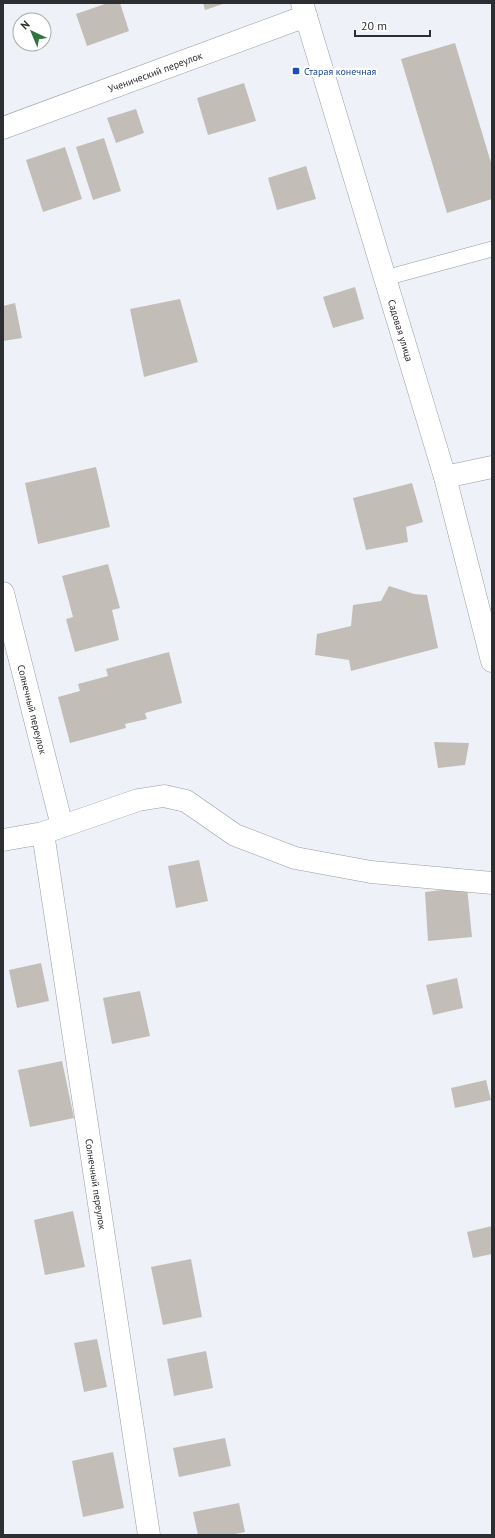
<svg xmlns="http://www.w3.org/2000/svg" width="495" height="1538" font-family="'PT Sans',sans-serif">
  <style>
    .building { fill: #c3bdb7 }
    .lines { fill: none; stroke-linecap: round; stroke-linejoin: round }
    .service-casing { stroke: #999ba2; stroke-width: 16 }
    .minor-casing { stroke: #999ba2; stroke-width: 23 }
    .service { stroke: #fff; stroke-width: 15 }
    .minor { stroke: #fff; stroke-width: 22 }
    .transit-dot { fill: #1a4fb4; stroke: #fff; stroke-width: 1.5 }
    .labels { text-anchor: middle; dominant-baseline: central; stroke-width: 4; stroke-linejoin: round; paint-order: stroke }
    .transit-label { font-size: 10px; fill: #164399; stroke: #fff; text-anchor: start }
    .street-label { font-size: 10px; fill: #2d2e31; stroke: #fff }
  </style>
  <rect width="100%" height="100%" fill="#eff1f9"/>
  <g class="building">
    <path d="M108,3H120L129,31L87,46L76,14Z"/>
    <path d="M203,3H226L205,10Z"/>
    <path d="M455,43L492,166V199L447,213L401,59Z"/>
    <path d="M244,83L256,121L208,135L197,98Z"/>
    <path d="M136,109L144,133L116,143L107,118Z"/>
    <path d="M104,138L121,191L93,200L76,147Z"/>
    <path d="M65,147L82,199L43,212L26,160Z"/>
    <path d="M306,166L316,199L277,210L268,178Z"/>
    <path d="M355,287L364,319L333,328L323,297Z"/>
    <path d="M180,299L198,362L144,377L130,309Z"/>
    <path d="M15,303L22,338L3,341V306Z"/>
    <path d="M96,467L110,527L38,544L25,483Z"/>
    <path d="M412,483L423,522L406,527L408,542L366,550L353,498Z"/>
    <path d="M108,564L120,608L112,610L119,640L75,652L66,619L73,617L62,576Z"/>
    <path d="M389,586L414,594L427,595L438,648L351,671L349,660L315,655L317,634L351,626L353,605L381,601Z"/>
    <path d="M169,652L182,703L145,713L147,719L125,724L126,728L70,743L58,697L80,691L78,684L108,676L106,669Z"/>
    <path d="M434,742L469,743L465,765L438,768Z"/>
    <path d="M199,860L208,901L176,908L168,866Z"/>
    <path d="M467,887L472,937L428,941L425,892Z"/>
    <path d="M41,963L49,1001L17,1008L9,970Z"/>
    <path d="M457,978L463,1008L433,1015L426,985Z"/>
    <path d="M140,991L150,1036L112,1044L103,998Z"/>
    <path d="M62,1061L74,1118L30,1127L18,1070Z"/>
    <path d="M486,1080L491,1100L455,1108L451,1088Z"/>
    <path d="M73,1211L85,1267L45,1275L34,1220Z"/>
    <path d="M492,1226V1254L473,1258L467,1232Z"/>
    <path d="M191,1259L202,1317L163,1325L151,1267Z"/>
    <path d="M97,1339L107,1387L84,1392L74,1343Z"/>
    <path d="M206,1351L213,1388L174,1396L167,1359Z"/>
    <path d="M225,1438L231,1466L179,1477L173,1448Z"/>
    <path d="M113,1452L124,1508L83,1517L72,1461Z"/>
    <path d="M239,1503L245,1532L230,1535H198L193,1512Z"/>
  </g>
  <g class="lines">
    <defs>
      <path id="service" d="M385,278L492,249"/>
      <g id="minor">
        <path id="s1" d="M302,3L445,477L492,661"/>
        <path id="s2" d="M3,128L306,16"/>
        <path d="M445,477L492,467"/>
        <path id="s3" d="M3,593L62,826"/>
        <path id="s4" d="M43,833L149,1535"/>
        <path d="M3,840L43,833L138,800L164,796L186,801L235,835L295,858L371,872L492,883"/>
      </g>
    </defs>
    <use href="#service" class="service-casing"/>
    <use href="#minor" class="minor-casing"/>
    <use href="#service" class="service"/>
    <use href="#minor" class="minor"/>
  </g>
  <rect class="transit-dot" x="292" y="67" width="8" height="8" rx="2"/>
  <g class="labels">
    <g class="transit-label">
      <text x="304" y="71">Старая конечная</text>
    </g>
    <g class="street-label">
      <text stroke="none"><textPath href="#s2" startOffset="162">Ученический переулок</textPath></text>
      <text stroke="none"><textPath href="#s1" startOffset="342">Садовая улица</textPath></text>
      <text stroke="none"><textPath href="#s3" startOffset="120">Солнечный переулок</textPath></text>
      <text stroke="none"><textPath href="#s4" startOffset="355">Солнечный переулок</textPath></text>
    </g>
  </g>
  <rect width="495" height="1538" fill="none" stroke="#2d2e31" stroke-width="8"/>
  <g transform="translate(32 32) rotate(316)"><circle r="19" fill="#ffffff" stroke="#ababad"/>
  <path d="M0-3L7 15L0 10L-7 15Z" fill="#2e7542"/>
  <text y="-6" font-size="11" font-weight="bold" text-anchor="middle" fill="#2d2e31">N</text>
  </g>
  <path d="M355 30v6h75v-6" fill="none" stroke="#2d2e31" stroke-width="2"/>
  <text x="361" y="30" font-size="12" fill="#2d2e31" stroke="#ffffff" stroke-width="3" paint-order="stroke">20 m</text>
</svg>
